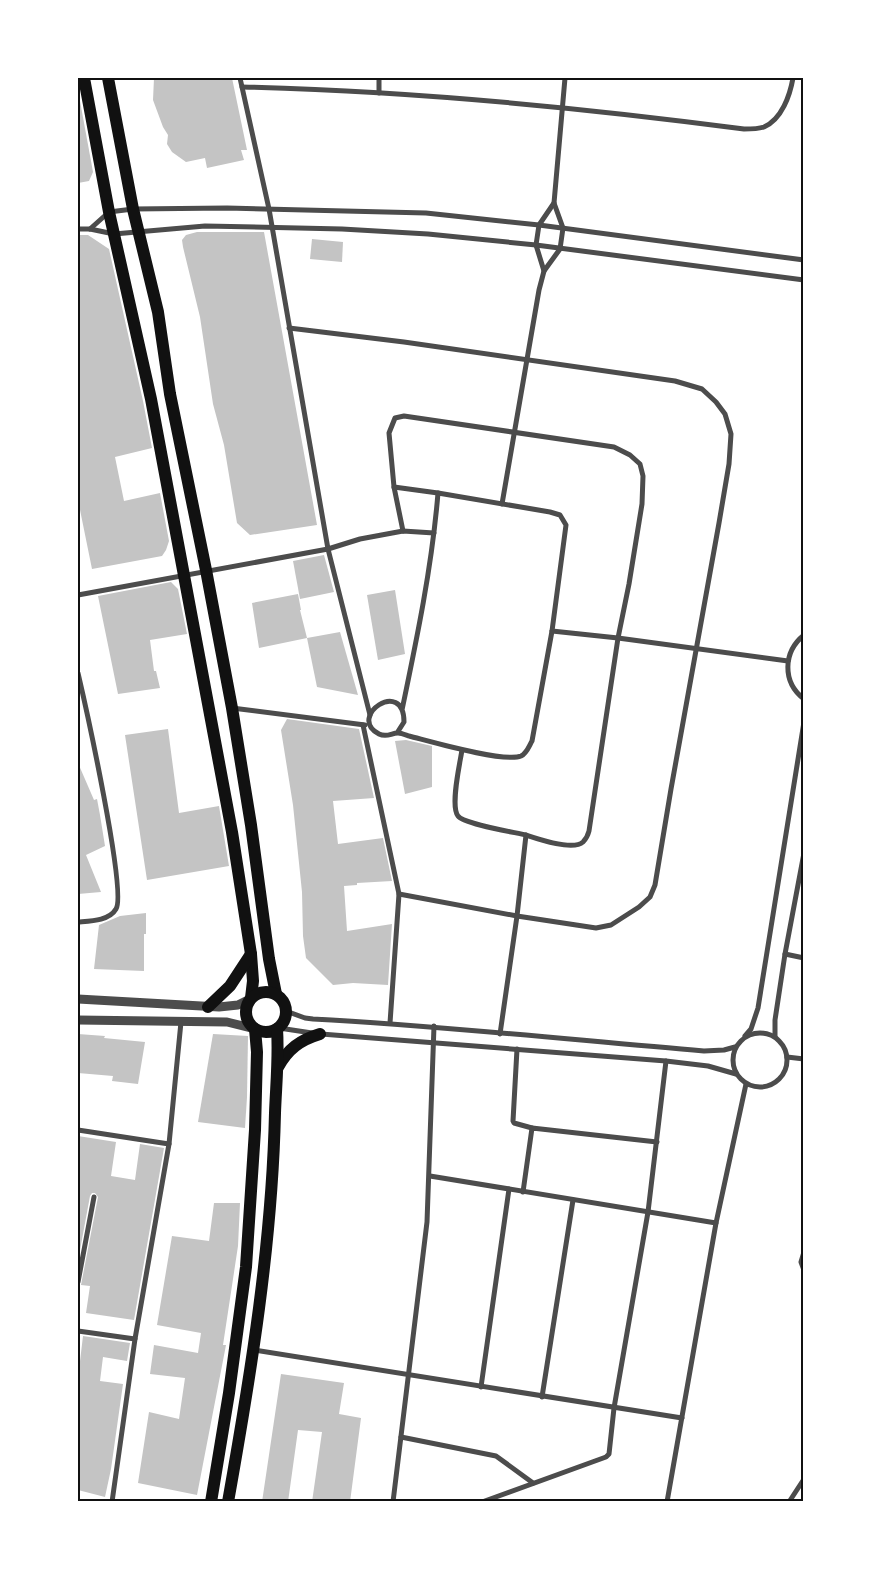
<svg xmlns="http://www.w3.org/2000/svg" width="881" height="1579" font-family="Lato,sans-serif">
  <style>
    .building { fill: #c4c4c4 }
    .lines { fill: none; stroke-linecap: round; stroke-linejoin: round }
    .minor { stroke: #4c4c4c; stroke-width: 5 }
    .tertiary { stroke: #4c4c4c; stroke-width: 9 }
    .primary { stroke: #111; stroke-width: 12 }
    .neatline { fill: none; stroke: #111; stroke-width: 2 }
  </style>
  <rect width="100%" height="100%" fill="#fff"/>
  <g class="building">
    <path d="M154,78H232L247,150H241L244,160L207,168L205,158L186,162L172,152L167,144L168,135L163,127L153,100Z"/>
    <path d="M78,101H80L93,172L89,181L78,183Z"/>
    <path d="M197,232H264L317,525L250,535L237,523L224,445L213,404L200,317L183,247L182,240L186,235Z"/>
    <path d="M78,235H88L109,249L143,401L152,448L115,457L124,501L160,493L169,541L166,550L162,556L92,569L78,500Z"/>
    <path d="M312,239L343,242L342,262L310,259Z"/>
    <path d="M324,555L334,592L300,599L293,561Z"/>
    <path d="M171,582L178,589L187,634L150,640L154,671H156L160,688L118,694L98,596Z"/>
    <path d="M395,590L405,654L378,660L367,595Z"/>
    <path d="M298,594L301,610H300L307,638L259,648L252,603Z"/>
    <path d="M340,632L358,695L317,687L307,638Z"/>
    <path d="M287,719L359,729L374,798L333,801L338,844L383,838L392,881L357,883V885L344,886L347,931L392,924L388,985L353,983L333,985L306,958L303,936L302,892L293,805L281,730Z"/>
    <path d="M168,729L179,813L219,806L229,866L147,880L125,735Z"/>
    <path d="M406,740L432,746V787L405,794L395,741Z"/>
    <path d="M78,763L94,800L97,799L100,815L105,846L86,855L101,892L78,894Z"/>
    <path d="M146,913V934H144V971L94,969L99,925L120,916Z"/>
    <path d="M78,1034L105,1036L104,1038L145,1042L138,1084L112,1081L113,1076L78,1073Z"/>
    <path d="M213,1034L248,1036L247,1097L245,1128L198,1122Z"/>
    <path d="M78,1136L116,1142L111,1176L135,1180L140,1144L164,1148L134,1320L86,1313L90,1286L81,1285L98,1197L95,1193H92L90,1196L78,1261Z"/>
    <path d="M214,1203H240L238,1246L223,1345H226L197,1495L138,1483L149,1412L179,1419L185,1378L150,1374L154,1345L198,1353L201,1333L157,1325L172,1236L209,1241Z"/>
    <path d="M83,1336L130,1343L127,1361L103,1357L100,1381L123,1384L111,1469L105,1497L78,1490V1378Z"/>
    <path d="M281,1374L344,1383L339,1414L361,1418L350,1502H312L322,1432L298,1430L288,1502H262Z"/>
  </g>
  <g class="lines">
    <g class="minor">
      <path d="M240,78L269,209L328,549L370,715"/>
      <path d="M379,78V93"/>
      <path d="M242,87C410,91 577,107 744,129C750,129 758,129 764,127C782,119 790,95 793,78"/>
      <path d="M78,229H90L114,234L205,226L342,229L428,234L536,245L804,280"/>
      <path d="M90,229L109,212L133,209L227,208L426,213L539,225L804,260"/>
      <path d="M544,271L536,245L539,225L554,203"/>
      <path d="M289,328L404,342L675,381L702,389L716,402L725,414L731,434L729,464L719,523L671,789L655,885L650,897L639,907L611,925L596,928L517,916L399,894"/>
      <path d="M394,487L438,493"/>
      <path d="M502,504L539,290L544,271L560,249L563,228L554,203L565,78"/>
      <path d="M403,531L394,487L389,433L395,418L404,416L614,447L630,455L640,464L643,476L642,504L629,584L618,638L589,831C588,835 586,839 583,842C573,851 538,839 526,835L517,916L500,1034"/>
      <path d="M78,595L328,549L360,539L403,531L434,533"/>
      <path d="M552,631L618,638L788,661"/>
      <path d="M804,635C783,652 782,682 804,699"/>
      <path d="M78,673C85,703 127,892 116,909C109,921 90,921 78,922"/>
      <path d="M232,708L365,725"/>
      <path d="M363,725L399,894L390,1023"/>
      <path d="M397,733L404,722C404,677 346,717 379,734C387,738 391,733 398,733C401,733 406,735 409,736C429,741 504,763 521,756C527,753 529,746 532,741L552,631L566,525L560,515L550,512L438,493C432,566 417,638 402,710"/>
      <path d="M462,750C460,763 450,806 458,816C464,824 513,832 526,835"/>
      <path d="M785,954L804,958"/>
      <path d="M286,1011L305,1018L313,1019C443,1026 573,1040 704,1051L724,1050L735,1047"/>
      <path d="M279,1028L312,1033"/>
      <circle cx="760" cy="1060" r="27"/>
      <path d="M321,1034L666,1061L708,1066L736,1074"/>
      <path d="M745,1036L751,1029L758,1008L804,722"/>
      <path d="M775,1036V1020L785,954L804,853"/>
      <path d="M517,1049L513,1121L514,1123L532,1128"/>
      <path d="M787,1057L804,1059"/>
      <path d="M78,1130L169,1144"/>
      <path d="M430,1176L716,1223"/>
      <path d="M523,1192L532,1128L657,1142"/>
      <path d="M804,1252L801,1262L804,1270"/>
      <path d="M78,1282L94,1197"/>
      <path d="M78,1331L135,1339"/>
      <path d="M254,1350L682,1418"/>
      <path d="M481,1387L509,1189"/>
      <path d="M542,1397L573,1200"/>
      <path d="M401,1437L496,1456L533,1483"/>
      <path d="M112,1502L135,1339L169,1144L181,1022"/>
      <path d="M393,1502L427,1222L434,1026"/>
      <path d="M482,1502L606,1457L609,1454L614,1408L648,1212L666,1061"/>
      <path d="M667,1502L716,1223L746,1084"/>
      <path d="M789,1502L804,1479"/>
    </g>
    <g class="tertiary">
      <path d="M78,999L219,1007L238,1005L250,999"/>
      <path d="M78,1020L227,1022L255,1029"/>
    </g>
    <g class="primary">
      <path d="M84,78L109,212L151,399L232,832L251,954L253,981L251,998"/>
      <path d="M108,78L133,209L158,312L170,394L206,570L232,708L251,825L269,959L276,994"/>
      <circle cx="266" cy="1012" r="20"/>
      <path d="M208,1007L230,986L251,954"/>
      <path d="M278,1067C288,1049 300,1040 320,1034"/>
      <path d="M211,1502L229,1393L246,1267L255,1130L257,1052L255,1029"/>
      <path d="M228,1502C251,1373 272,1244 275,1113C276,1085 279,1057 277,1029"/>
    </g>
  </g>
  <rect width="881" height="1579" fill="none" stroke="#ffffff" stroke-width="158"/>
  <rect x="79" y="79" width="723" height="1421" class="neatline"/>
</svg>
